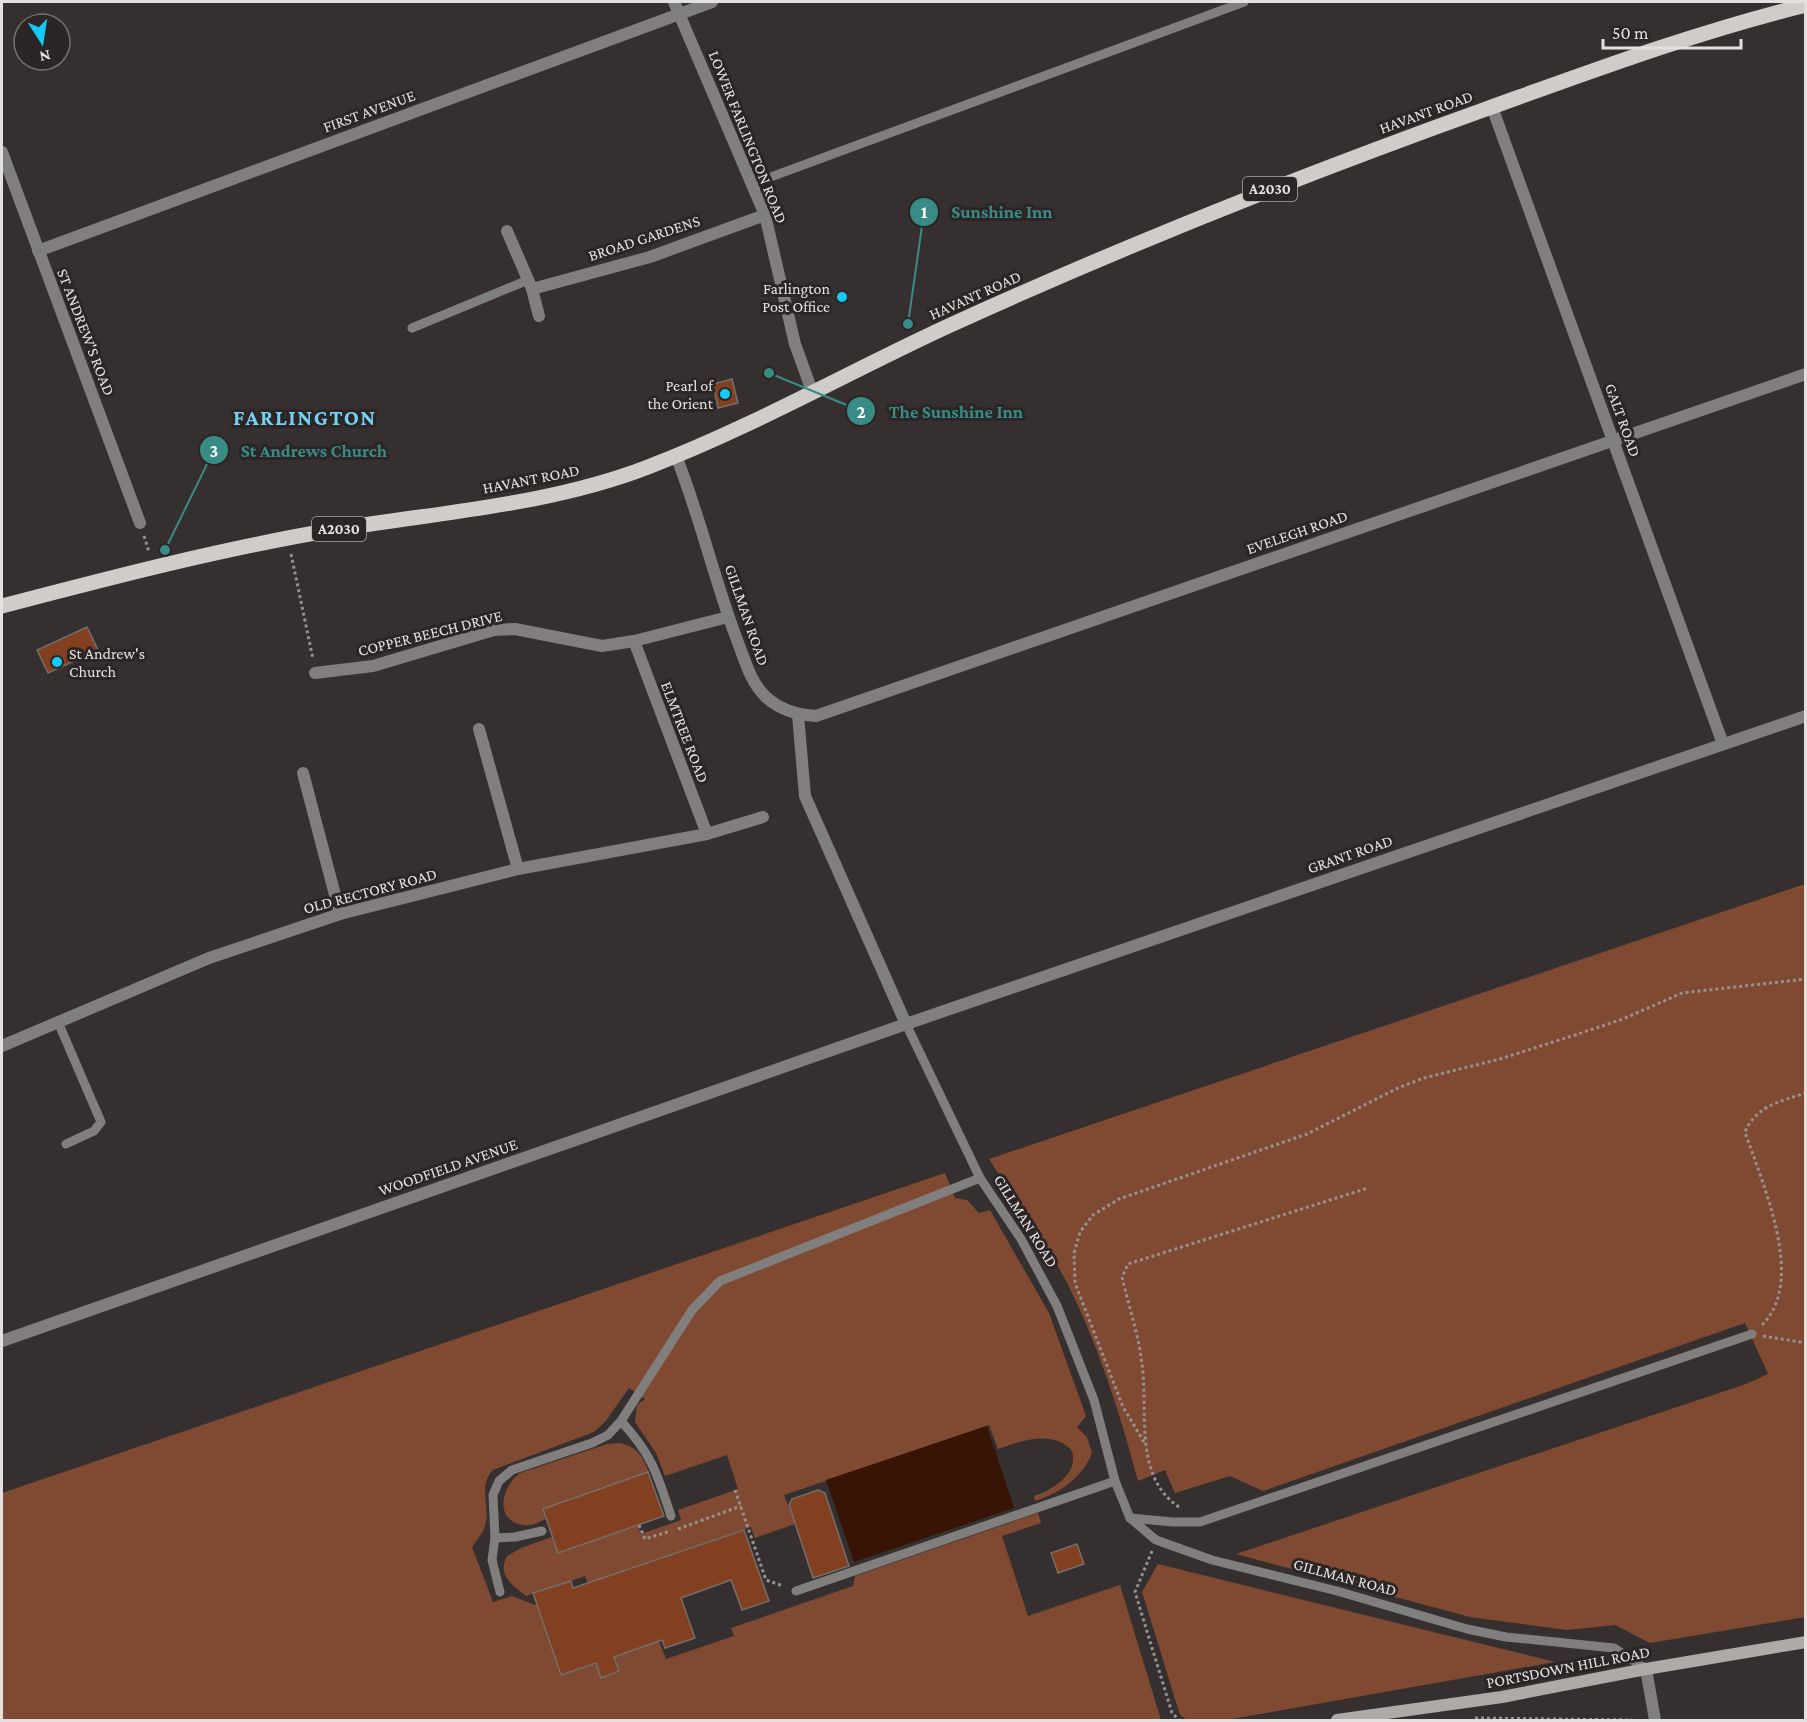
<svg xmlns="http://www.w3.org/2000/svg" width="1807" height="1722" font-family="'Crimson Pro',serif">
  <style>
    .green { fill: #804931 }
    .water { fill: #371404 }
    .building { fill: #834020; stroke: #726e6b; stroke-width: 1.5 }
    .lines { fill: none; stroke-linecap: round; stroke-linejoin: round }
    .path { stroke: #959190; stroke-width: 3; stroke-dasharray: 3 3; stroke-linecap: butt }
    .service { stroke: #817e7e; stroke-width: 9 }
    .minor { stroke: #817e7e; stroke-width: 12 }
    .tertiary { stroke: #817e7e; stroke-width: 12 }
    .secondary { stroke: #aeaaa8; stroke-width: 12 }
    .primary { stroke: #d0ccca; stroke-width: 15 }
    .poi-dot { fill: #15cafb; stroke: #2b2625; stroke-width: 2 }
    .labels { text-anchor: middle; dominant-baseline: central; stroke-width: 6; stroke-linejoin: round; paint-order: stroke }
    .shield { fill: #2b2625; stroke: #aca9a7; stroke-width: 1.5 }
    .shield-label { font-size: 15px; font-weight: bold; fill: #e3e1df }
    .street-label { font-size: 16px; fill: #e3e1df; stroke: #2b2625 }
    .poi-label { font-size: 16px; fill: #e3e1df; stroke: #2b2625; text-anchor: end }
    .district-label { font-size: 22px; font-weight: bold; letter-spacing: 1.5px; fill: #75d1f3; stroke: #2b2625 }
    .leader { fill: none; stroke: #398b85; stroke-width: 2 }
    .callout-dot { fill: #398b85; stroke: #2b2625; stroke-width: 2 }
    .mark-label { font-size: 18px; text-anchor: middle; font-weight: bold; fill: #fff }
    .callout-label { font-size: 18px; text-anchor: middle; font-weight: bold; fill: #398b85; stroke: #2b2625; stroke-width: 6; stroke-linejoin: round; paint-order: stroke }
  </style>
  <rect width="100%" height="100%" fill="#35302f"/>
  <g class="green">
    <path d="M1805,884V1617L1650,1643L1615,1625L1567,1630L1470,1617L1236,1554L1746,1384L1768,1374L1745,1323L1263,1491L1230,1476L1175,1493L1165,1470L1138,1481C1118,1406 1093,1327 1054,1259C1035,1225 1010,1193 989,1159Z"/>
    <path d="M945,1173L955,1198L967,1200L979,1213L990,1210L1049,1313L1086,1416L1077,1427L1087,1437L1092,1453C1082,1478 1060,1493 1035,1501L1034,1496C1052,1490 1079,1474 1072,1451C1053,1429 1021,1441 998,1449L989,1425L784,1495L795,1524L755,1538L751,1527L588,1583L585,1576L526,1596C512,1585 497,1575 507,1556L521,1548L552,1537L558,1552L638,1525L641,1534L681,1520L678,1510L738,1489L727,1455L665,1476L656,1453L635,1422L637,1405L645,1399L629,1388L605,1422L594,1432L493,1470C477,1487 491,1506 485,1526C483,1533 476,1541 472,1547L493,1602L512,1596L538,1606L561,1675L596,1663L601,1678L619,1671L614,1657L659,1641L666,1659L734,1636L731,1628L853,1586L855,1576L1038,1513L1041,1523L1002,1536L1028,1616L1120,1585L1161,1720H2V1493Z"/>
    <path d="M619,1443C637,1446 642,1456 649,1472L543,1509L546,1519C539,1522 531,1527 523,1525C493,1520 502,1486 520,1473L607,1444Z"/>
    <path d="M1158,1564L1555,1662L1226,1720H1187L1180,1715L1142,1592Z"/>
  </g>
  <path class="water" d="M987,1426L1014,1508L854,1562L826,1480Z"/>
  <g class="building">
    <path d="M732,379L738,403L718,408L713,384Z"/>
    <path d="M87,627L98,650L48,673L37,650Z"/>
    <path d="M648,1472L664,1516L558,1553L543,1509Z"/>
    <path d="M818,1490L825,1493L849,1566L813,1578L789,1505L792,1499Z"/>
    <path d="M744,1530L769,1601L742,1610L731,1580L681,1598L695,1638L665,1648L662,1640L614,1657L619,1671L601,1678L596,1663L561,1675L533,1593L571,1581L573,1588Z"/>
    <path d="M1077,1544L1084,1564L1058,1573L1051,1553Z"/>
  </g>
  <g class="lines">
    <g class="path">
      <path d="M144,536L149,552"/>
      <path d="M291,554L313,659"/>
      <path d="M1762,1325C1807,1281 1762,1183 1745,1132C1756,1106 1781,1101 1806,1093"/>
      <path d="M1763,1336L1806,1343"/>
      <path d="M1144,1442L1123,1407L1075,1283L1074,1253L1080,1232L1093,1215L1119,1199L1307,1134L1400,1087L1424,1078L1500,1059L1575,1035L1623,1019L1682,993L1806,979"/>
      <path d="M735,1490L766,1580L783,1586"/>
      <path d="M1179,1507C1131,1475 1150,1407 1141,1357C1137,1330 1128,1303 1122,1277L1128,1264L1368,1188"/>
      <path d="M639,1525L645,1539L671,1531"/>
      <path d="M678,1529L741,1506"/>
      <path d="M1152,1551L1135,1592L1172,1713L1179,1720"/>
      <path d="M1475,1718L1632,1720"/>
    </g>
    <g class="service">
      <path d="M752,184L1244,2"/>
      <path d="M412,328L528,280"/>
      <path d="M58,1022L101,1122L94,1131L66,1144"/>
      <path d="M906,1024L980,1178L1021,1239L1057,1306L1094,1400L1115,1481L1130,1518L1156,1540L1212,1560L1337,1591L1467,1629L1506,1637L1614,1648L1646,1669"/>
      <path d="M621,1421C652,1455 657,1473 671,1516"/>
      <path d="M1130,1518L1173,1522H1200L1752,1334"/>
      <path d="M495,1538L515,1537L542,1531"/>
      <path d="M796,1591L1115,1481"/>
      <path d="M500,1592L492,1560L495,1538L493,1495L499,1481L512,1470L592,1443L608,1435L621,1421L692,1310L720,1281L980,1178"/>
    </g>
    <g class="minor">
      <path d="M674,2L765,215L795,344L812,391"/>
      <path d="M1492,107L1723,744"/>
      <path d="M2,152L140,523"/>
      <path d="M507,231L532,289L539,316"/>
      <path d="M38,251L712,2"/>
      <path d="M532,289L650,257L765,215"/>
      <path d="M676,456C700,516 714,579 737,640C745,660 750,682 766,697C780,710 797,715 816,716L1806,374"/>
      <path d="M634,641L707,834"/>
      <path d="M315,673L373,666L494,630L515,629L602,646L634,641L728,617"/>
      <path d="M798,715L805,796L906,1024"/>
      <path d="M479,729L518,869"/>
      <path d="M303,773L340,914"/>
      <path d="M2,1046L209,958L340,914L518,869L707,834L763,817"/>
      <path d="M2,1341L906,1024L1806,716"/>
    </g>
    <path class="tertiary" d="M1646,1669L1655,1720"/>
    <path class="secondary" d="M1337,1720L1502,1697L1646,1669L1806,1642"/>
    <path class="primary" d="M2,606C113,577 224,548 338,529C441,512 550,505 648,467C750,428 845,374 944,328C1121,247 1302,175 1486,109C1592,71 1696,32 1806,5"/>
  </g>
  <g class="poi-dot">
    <circle cx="842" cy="297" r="6"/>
    <circle cx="725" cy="394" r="6"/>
    <circle cx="57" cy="662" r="6"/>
  </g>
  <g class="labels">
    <g class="shield">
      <rect x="1243" y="177" width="54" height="24" rx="4.5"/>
      <rect x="312" y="517" width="54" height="24" rx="4.5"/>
    </g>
    <g class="shield-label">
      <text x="1270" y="189">A2030</text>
      <text x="339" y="529">A2030</text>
    </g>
    <g class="street-label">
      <text transform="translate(369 111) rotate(-20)">FIRST AVENUE</text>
      <text transform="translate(1426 112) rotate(-20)">HAVANT ROAD</text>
      <text transform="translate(748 137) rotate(68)">LOWER FARLINGTON ROAD</text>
      <text transform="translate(644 238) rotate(-18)">BROAD GARDENS</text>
      <text transform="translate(975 295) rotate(-24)">HAVANT ROAD</text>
      <text transform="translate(86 332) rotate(69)">ST ANDREW'S ROAD</text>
      <text transform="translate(1623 420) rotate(70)">GALT ROAD</text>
      <text transform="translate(531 479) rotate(-11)">HAVANT ROAD</text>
      <text transform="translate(1297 532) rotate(-19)">EVELEGH ROAD</text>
      <text transform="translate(747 615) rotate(71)">GILLMAN ROAD</text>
      <text transform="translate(430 633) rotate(-14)">COPPER BEECH DRIVE</text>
      <text transform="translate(685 732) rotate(69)">ELMTREE ROAD</text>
      <text transform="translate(1350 854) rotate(-19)">GRANT ROAD</text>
      <text transform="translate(370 891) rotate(-15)">OLD RECTORY ROAD</text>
      <text transform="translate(448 1167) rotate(-19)">WOODFIELD AVENUE</text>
      <text transform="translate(1026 1221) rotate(58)">GILLMAN ROAD</text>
      <text transform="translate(1345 1577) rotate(15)">GILLMAN ROAD</text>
      <text transform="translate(1568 1667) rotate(-11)">PORTSDOWN HILL ROAD</text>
    </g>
    <g class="poi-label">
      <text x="830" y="288">Farlington<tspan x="830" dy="18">Post Office</tspan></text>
      <text x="713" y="385">Pearl of<tspan x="713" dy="18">the Orient</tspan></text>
      <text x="69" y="653" text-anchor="start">St Andrew's<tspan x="69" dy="18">Church</tspan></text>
    </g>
    <g class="district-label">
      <text x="305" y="417">FARLINGTON</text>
    </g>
  </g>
  <path class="leader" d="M908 324L924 212M769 373L861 411M165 550L214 450"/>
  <g class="callout-dot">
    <circle cx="908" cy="324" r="6"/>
    <circle cx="769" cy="373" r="6"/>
    <circle cx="165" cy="550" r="6"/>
    <circle cx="924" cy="212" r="15"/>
    <circle cx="861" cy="411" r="15"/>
    <circle cx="214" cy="450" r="15"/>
  </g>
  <g class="mark-label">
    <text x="924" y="218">1</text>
    <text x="861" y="418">2</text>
    <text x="214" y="457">3</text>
  </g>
  <g class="callout-label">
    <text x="1002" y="218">Sunshine Inn</text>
    <text x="956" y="418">The Sunshine Inn</text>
    <text x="314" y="457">St Andrews Church</text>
  </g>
  <rect width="1807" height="1722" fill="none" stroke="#e3e1df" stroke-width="6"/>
  <g transform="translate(42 42) rotate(168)"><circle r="28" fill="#2b2625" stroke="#75716f" stroke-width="1.5"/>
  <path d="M0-4.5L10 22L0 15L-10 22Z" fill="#15cafb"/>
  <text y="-9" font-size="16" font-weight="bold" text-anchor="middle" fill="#e3e1df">N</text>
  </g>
  <path d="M1603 39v9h138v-9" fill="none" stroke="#e3e1df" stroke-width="3"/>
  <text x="1612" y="39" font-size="18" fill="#e3e1df" stroke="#2b2625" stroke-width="4.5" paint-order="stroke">50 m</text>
</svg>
